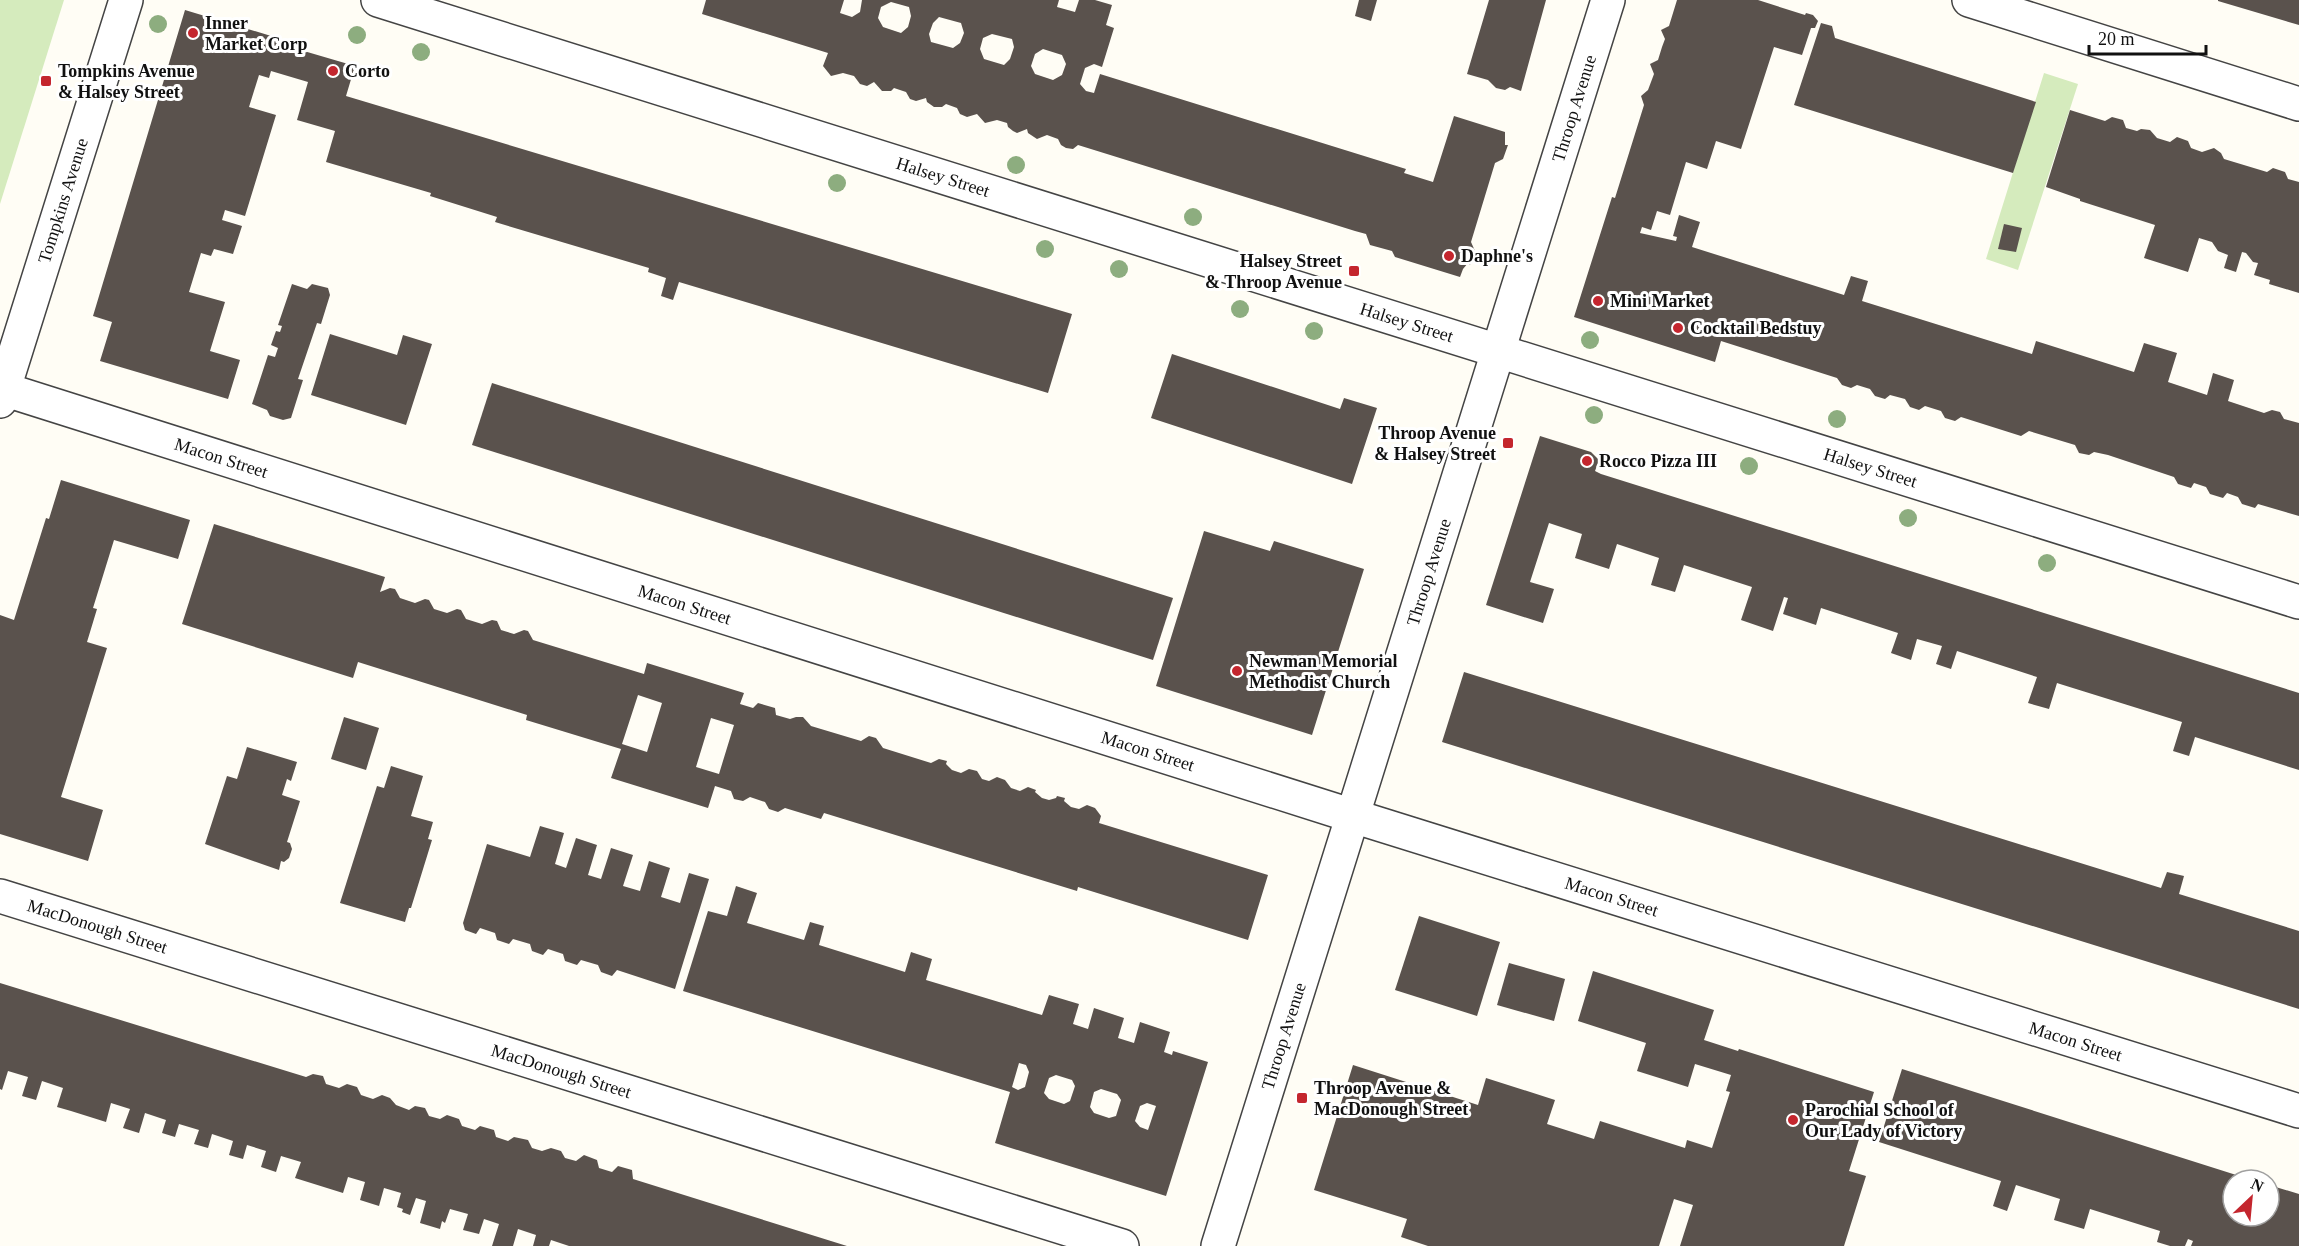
<svg xmlns="http://www.w3.org/2000/svg" width="2299" height="1246" font-family="'Times New Roman',serif">
  <style>
    .green { fill: #d5ebbd }
    .building { fill: #5a524d; fill-rule: evenodd }
    .lines { fill: none; stroke-linecap: round; stroke-linejoin: round }
    .street-casing { stroke: #444; stroke-width: 36 }
    .street { stroke: #fff; stroke-width: 33 }
    .tree { fill: #8dad7f }
    .poi-dot { fill: #c4262e; stroke: #fff; stroke-width: 2 }
    .labels { text-anchor: middle; dominant-baseline: central; stroke-width: 6; stroke-linejoin: round; paint-order: stroke }
    .poi-label { font-size: 18px; font-weight: bold; fill: #111; stroke: #fff; text-anchor: start }
    .street-label { font-size: 18px; fill: #111; stroke: #fff }
  </style>
  <rect width="100%" height="100%" fill="#fffdf5"/>
  <g class="green">
    <path d="M0,0H64L0,204Z"/>
    <path d="M2044,73L2078,84L2018,270L1986,259Z"/>
  </g>
  <g class="building">
    <path d="M706,0H844L840,13L852,17L860,12L862,0H1059L1057,7L1075,12L1079,0H1095L1112,5L1106,25L1114,28L1102,67L1094,64L1085,68L1080,84L1086,91L1094,93L1100,74L1406,169L1404,173L1433,182L1454,116L1505,132V145H1508L1503,159L1495,163L1471,242L1475,251L1470,265L1468,263L1463,269L1460,277L1395,257L1392,251L1370,245L1366,234L1355,231L1078,145L1073,149L1066,148L1061,145L1058,139L1047,135L1037,139L1028,133L1027,129L1017,133L1013,131L1008,127L1007,123L997,120L985,123L977,114L967,117L960,114L957,108L946,104L942,107H934L927,102L926,98L916,101L910,99L906,92L894,88L891,91H882L874,82L867,86L860,84L854,76L843,73L831,76L823,66L828,53L702,14ZM891,2L909,7L911,16L908,27L901,33L883,27L878,18L881,7ZM939,17L961,23L964,33L960,43L953,48L931,42L929,34L933,23ZM992,34L1012,39L1014,47L1010,59L1004,65L984,59L980,49L983,38ZM1043,49L1062,55L1066,64L1062,75L1053,80L1035,74L1031,66L1035,54Z"/>
    <path d="M1359,0H1377L1371,21L1355,16Z"/>
    <path d="M1489,0H1546L1521,91L1510,87L1505,90L1496,88L1488,80L1467,74Z"/>
    <path d="M1677,0H1758L1805,15L1806,13L1813,15L1818,21L1815,28H1811L1802,55L1774,47L1741,149L1716,141L1707,169L1686,162L1670,215L1657,211L1651,230L1642,227L1640,233L1676,241L1677,237L1673,236L1679,215L1700,222L1692,247L1844,295L1851,276L1868,281L1862,301L2032,354L2036,341L2134,372L2144,343L2177,353L2168,382L2207,395L2213,373L2234,380L2228,401L2264,413L2272,410L2280,412L2284,419L2299,423V516L2258,504L2255,508L2242,504L2238,497L2227,493L2223,498L2210,494L2206,487L2194,483L2191,488L2178,484L2174,477L2108,455L2094,452L2089,455L2079,453L2075,445L2029,431L2021,436L1961,417L1955,421L1945,418L1941,411L1925,406L1919,410L1910,407L1905,399L1890,395L1885,399L1875,396L1870,389L1857,385L1851,388L1842,385L1837,378L1721,341L1715,362L1574,317L1612,197L1615,198L1644,105L1641,96L1648,90L1654,74L1650,64L1658,60L1662,47L1665,39L1661,30L1669,26Z"/>
    <path d="M2218,0H2299V25L2218,1Z"/>
    <path d="M185,10L281,39L280,44L355,66L346,96L1072,314L1048,393L679,282L673,300L661,296L666,278L648,272L649,268L495,222L497,217L430,196L431,193L326,162L335,131L297,120L308,82L271,71L269,78L259,75L249,107L276,115L245,216L225,210L222,220L242,226L233,254L214,249L211,256L201,253L189,292L225,302L210,351L240,360L228,399L100,361L112,322L93,316Z"/>
    <path d="M1821,23L1832,26L1835,38L2036,102L2013,173L1794,105Z"/>
    <path d="M2070,110L2105,121L2112,117L2123,120L2126,128L2137,131L2141,129L2150,130L2157,138L2170,142L2177,137L2188,141L2191,148L2202,152L2214,148L2221,153L2224,159L2267,172L2273,168L2285,172L2288,179L2299,182V293L2269,284L2270,280L2254,275L2258,263L2253,262L2246,253L2242,252L2236,272L2224,268L2228,255L2218,251L2212,242L2199,238L2188,272L2144,258L2155,225L2080,201V199L2046,187Z"/>
    <path d="M2004,224L2022,228L2016,252L1998,249Z"/>
    <path d="M292,284L307,289L312,284L328,288L330,295L321,324L317,323L298,379L303,380L291,418L283,420L270,416L267,410L252,404L268,355L275,357L278,348L271,345L276,331L280,332L282,326L278,325Z"/>
    <path d="M330,334L397,355L403,335L432,344L406,425L311,395Z"/>
    <path d="M1172,354L1340,409L1344,398L1377,408L1352,484L1151,418Z"/>
    <path d="M492,383L1173,598L1153,660L472,445Z"/>
    <path d="M1540,436L1591,452L1599,460L1595,471L1601,474L2299,693V770L2195,737L2189,756L2173,751L2182,722L2060,684L2057,683L2049,709L2028,703L2037,677L1957,651L1951,669L1936,664L1942,646L1917,639L1911,660L1891,653L1898,633L1821,608L1816,625L1783,614L1788,598L1784,597L1773,631L1741,620L1752,587L1684,565L1675,592L1651,585L1659,558L1617,544L1609,569L1575,558L1582,534L1549,523L1530,582L1554,589L1543,623L1486,605Z"/>
    <path d="M61,480L190,520L178,559L114,540L93,608L97,609L87,642L107,648L61,797L103,810L88,861L0,834V615L14,620L46,518L49,519Z"/>
    <path d="M214,524L385,577L380,592L390,588L395,589L400,598L415,603L425,599L429,600L434,609L447,613L457,609L461,610L466,619L482,624L492,620L497,621L501,630L514,634L524,630L528,631L533,640L644,674L647,663L744,693L740,704L753,708L758,703L775,708L776,715L790,719L796,717H803L811,726L861,741L869,736L876,738L883,748L931,763L939,759L947,761L946,764L952,770L961,773L969,769L977,771L982,779L989,781L997,777L1005,780L1011,788L1020,791L1028,787L1036,790L1035,792L1042,798L1049,800L1056,798L1057,796L1065,798L1064,801L1071,807L1079,809L1087,805L1095,808L1101,816L1099,823L1268,875L1248,940L1078,887L1077,891L824,813L821,819L785,808L778,812L769,809L765,802L750,797L743,801L734,799L731,791L715,786L708,808L611,778L621,749L526,720L527,715L358,662L353,678L182,624ZM638,695L662,703L647,752L622,744ZM711,718L734,725L719,774L696,767Z"/>
    <path d="M1204,531L1270,551L1274,541L1364,569L1312,735L1156,686Z"/>
    <path d="M1464,672L2161,888L2167,872L2184,876L2179,894L2299,931V1009L1442,742Z"/>
    <path d="M344,717L379,728L366,770L331,759Z"/>
    <path d="M247,747L297,762L291,781L287,779L282,795L300,801L287,842L290,843L292,849L289,858L284,862L281,861L279,870L205,844L227,776L237,779Z"/>
    <path d="M391,766L423,776L411,816L433,822L428,839L432,840L411,908H409L405,922L340,903L377,786L384,788Z"/>
    <path d="M540,826L564,833L555,864L566,868L576,838L597,845L588,875L601,879L611,848L633,855L623,886L640,891L649,861L670,868L661,897L680,903L689,873L709,879L675,989L617,970L612,976L601,972L598,965L581,960L577,965L565,961L563,954L548,949L543,955L532,951L530,944L513,939L509,944L497,940L495,933L480,928L476,934L465,930L463,923L487,844L530,857Z"/>
    <path d="M736,886L757,893L747,923L804,940L810,922L824,926L819,945L905,972L911,952L932,959L926,980L1035,1013L1042,1015L1049,995L1079,1004L1073,1024L1088,1029L1094,1008L1124,1018L1118,1038L1134,1043L1140,1022L1170,1032L1164,1052L1172,1055L1173,1051L1208,1062L1166,1196L995,1143L1010,1092L683,991L708,911L727,916ZM1019,1063L1026,1065L1029,1072L1025,1087L1018,1090L1012,1087ZM1056,1075L1072,1080L1075,1086L1070,1101L1064,1104L1049,1099L1044,1093L1049,1078ZM1101,1089L1117,1094L1121,1100L1116,1116L1109,1118L1094,1113L1090,1107L1094,1092ZM1147,1103L1156,1106L1148,1130L1140,1127L1135,1121L1140,1106Z"/>
    <path d="M1419,916L1500,942L1477,1016L1395,990Z"/>
    <path d="M1509,963L1565,979L1554,1021L1497,1005Z"/>
    <path d="M1593,971L1714,1010L1704,1040L1738,1051L1739,1049L1874,1092L1849,1171L1866,1176L1844,1246H1680L1693,1205L1674,1199L1659,1246H1428L1401,1237L1407,1219L1314,1190L1353,1065L1478,1105L1486,1078L1555,1100L1547,1124L1594,1139L1600,1121L1685,1148L1687,1140L1712,1148L1730,1092L1726,1091L1731,1075L1695,1064L1688,1087L1637,1071L1646,1043L1578,1021Z"/>
    <path d="M0,983L306,1077L313,1074L323,1076L326,1084L339,1088L347,1084L357,1087L361,1095L373,1099L382,1095L390,1098L396,1105L409,1110L415,1106L425,1108L429,1116L440,1119L447,1115L459,1119L462,1126L475,1130L480,1126L494,1130L496,1137L508,1141L514,1137L528,1140L532,1148L542,1151L551,1148L561,1151L565,1158L576,1161L584,1155L597,1160L599,1168L612,1172L618,1166L632,1170L633,1179L847,1246H569L551,1240L549,1246H533L536,1235L518,1229L513,1246H492L499,1224L484,1219L479,1234L463,1230L468,1214L450,1209L445,1223L442,1221L440,1229L420,1223L426,1201L416,1198L410,1215L402,1212L403,1209L397,1207L401,1193L384,1188L379,1206L360,1200L365,1182L348,1177L343,1193L295,1178L301,1162L281,1156L276,1172L261,1167L266,1151L247,1145L243,1159L229,1155L233,1141L212,1134L208,1148L194,1144L199,1130L179,1124L175,1137L162,1133L166,1120L145,1113L139,1133L123,1128L130,1109L111,1103L106,1122L71,1111L57,1107L63,1088L42,1081L36,1100L22,1096L28,1077L8,1071L2,1090L0,1089Z"/>
    <path d="M1902,1069L2252,1180H2233V1216H2269V1185L2299,1194V1246H2191L2193,1241L2188,1239L2185,1246H2170L2157,1242L2160,1231L2090,1209L2084,1229L2054,1220L2060,1199L2016,1185L2007,1211L1993,1206L2001,1181L1879,1142Z"/>
  </g>
  <g class="lines">
    <defs>
      <g id="street">
        <path id="s1" d="M378,0L2299,602"/>
        <path d="M1969,0L2299,104"/>
        <path id="s2" d="M0,388L1353,816L2299,1111"/>
        <path id="s3" d="M0,401L126,0"/>
        <path id="s4" d="M0,896L1122,1246"/>
        <path id="s5" d="M1218,1246L1608,0"/>
      </g>
    </defs>
    <use href="#street" class="street-casing"/>
    <use href="#street" class="street"/>
  </g>
  <g class="tree">
    <circle cx="158" cy="24" r="9"/>
    <circle cx="357" cy="35" r="9"/>
    <circle cx="421" cy="52" r="9"/>
    <circle cx="1016" cy="165" r="9"/>
    <circle cx="837" cy="183" r="9"/>
    <circle cx="1193" cy="217" r="9"/>
    <circle cx="1045" cy="249" r="9"/>
    <circle cx="1119" cy="269" r="9"/>
    <circle cx="1240" cy="309" r="9"/>
    <circle cx="1314" cy="331" r="9"/>
    <circle cx="1590" cy="340" r="9"/>
    <circle cx="1594" cy="415" r="9"/>
    <circle cx="1837" cy="419" r="9"/>
    <circle cx="1749" cy="466" r="9"/>
    <circle cx="1908" cy="518" r="9"/>
    <circle cx="2047" cy="563" r="9"/>
  </g>
  <g class="poi-dot">
    <circle cx="193" cy="33" r="6"/>
    <circle cx="333" cy="71" r="6"/>
    <rect x="40" y="75" width="12" height="12" rx="3"/>
    <circle cx="1449" cy="256" r="6"/>
    <rect x="1348" y="265" width="12" height="12" rx="3"/>
    <circle cx="1598" cy="301" r="6"/>
    <circle cx="1678" cy="328" r="6"/>
    <rect x="1502" y="437" width="12" height="12" rx="3"/>
    <circle cx="1587" cy="461" r="6"/>
    <circle cx="1237" cy="671" r="6"/>
    <rect x="1296" y="1092" width="12" height="12" rx="3"/>
    <circle cx="1793" cy="1120" r="6"/>
  </g>
  <g class="labels">
    <g class="poi-label">
      <text x="205" y="23">Inner<tspan x="205" dy="21">Market Corp</tspan></text>
      <text x="58" y="71">Tompkins Avenue<tspan x="58" dy="21">&amp; Halsey Street</tspan></text>
      <text x="345" y="71">Corto</text>
      <text x="1461" y="256">Daphne's</text>
      <text x="1342" y="261" text-anchor="end">Halsey Street<tspan x="1342" dy="21">&amp; Throop Avenue</tspan></text>
      <text x="1610" y="301">Mini Market</text>
      <text x="1690" y="328">Cocktail Bedstuy</text>
      <text x="1496" y="433" text-anchor="end">Throop Avenue<tspan x="1496" dy="21">&amp; Halsey Street</tspan></text>
      <text x="1599" y="461">Rocco Pizza III</text>
      <text x="1249" y="661">Newman Memorial<tspan x="1249" dy="21">Methodist Church</tspan></text>
      <text x="1314" y="1088">Throop Avenue &amp;<tspan x="1314" dy="21">MacDonough Street</tspan></text>
      <text x="1805" y="1110">Parochial School of<tspan x="1805" dy="21">Our Lady of Victory</tspan></text>
    </g>
    <g class="street-label">
      <text stroke="none"><textPath href="#s5" startOffset="1192">Throop Avenue</textPath></text>
      <text stroke="none"><textPath href="#s1" startOffset="592">Halsey Street</textPath></text>
      <text stroke="none"><textPath href="#s3" startOffset="210">Tompkins Avenue</textPath></text>
      <text stroke="none"><textPath href="#s1" startOffset="1078">Halsey Street</textPath></text>
      <text stroke="none"><textPath href="#s2" startOffset="232">Macon Street</textPath></text>
      <text stroke="none"><textPath href="#s1" startOffset="1564">Halsey Street</textPath></text>
      <text stroke="none"><textPath href="#s5" startOffset="706">Throop Avenue</textPath></text>
      <text stroke="none"><textPath href="#s2" startOffset="718">Macon Street</textPath></text>
      <text stroke="none"><textPath href="#s2" startOffset="1204">Macon Street</textPath></text>
      <text stroke="none"><textPath href="#s2" startOffset="1690">Macon Street</textPath></text>
      <text stroke="none"><textPath href="#s4" startOffset="102">MacDonough Street</textPath></text>
      <text stroke="none"><textPath href="#s5" startOffset="220">Throop Avenue</textPath></text>
      <text stroke="none"><textPath href="#s2" startOffset="2176">Macon Street</textPath></text>
      <text stroke="none"><textPath href="#s4" startOffset="588">MacDonough Street</textPath></text>
    </g>
  </g>
  <g transform="translate(2251 1198) rotate(26)"><circle r="28" fill="#ffffff" stroke="#a0a0a0" stroke-width="1.5"/>
  <path d="M0-4.5L10 22L0 15L-10 22Z" fill="#c4262e"/>
  <text y="-9" font-size="16" font-weight="bold" text-anchor="middle" fill="#111111">N</text>
  </g>
  <path d="M2089 45v9h117v-9" fill="none" stroke="#111111" stroke-width="3"/>
  <text x="2098" y="45" font-size="18" fill="#111111" stroke="#ffffff" stroke-width="4.5" paint-order="stroke">20 m</text>
</svg>
